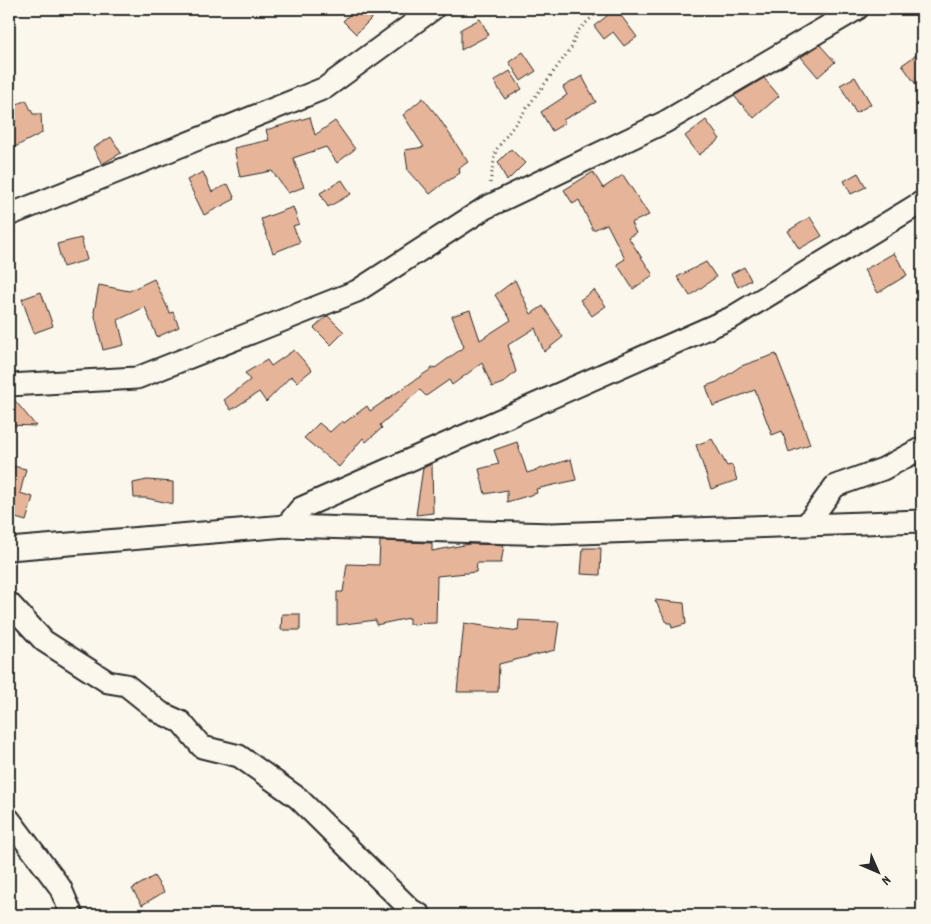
<svg xmlns="http://www.w3.org/2000/svg" width="931" height="924" font-family="Dekko,sans-serif">
  <style>
    .building { fill: #e6b498; stroke: #2b2b2b }
    .lines { fill: none; stroke-linecap: round; stroke-linejoin: round }
    .minor-casing { stroke: #2b2b2b; stroke-width: 25 }
    .path { stroke: #2b2b2b; stroke-width: 3; stroke-dasharray: 1 4; stroke-linecap: butt }
    .minor { stroke: #fbf7ec; stroke-width: 21 }
  </style>
  <rect width="100%" height="100%" fill="#fbf7ec"/>
  <filter id="ink" filterUnits="userSpaceOnUse"><feTurbulence type="fractalNoise" baseFrequency=".02" numOctaves="2"/><feDisplacementMap in="SourceGraphic" scale="10" xChannelSelector="R" yChannelSelector="G"/><feConvolveMatrix kernelMatrix="1 2 1 2 8 2 1 2 1" color-interpolation-filters="sRGB"/></filter>
  <g filter="url(#ink)">
    <g class="building">
      <path d="M355,9H364L373,17L356,34L343,21Z"/>
      <path d="M616,9L637,37L624,46L613,32L604,39L594,26Z"/>
      <path d="M480,19L489,35L461,50V29Z"/>
      <path d="M820,45L835,62L818,77L801,57Z"/>
      <path d="M523,52L536,71L521,81L509,62Z"/>
      <path d="M916,55L922,63V93L902,65Z"/>
      <path d="M510,71L522,89L505,99L494,81Z"/>
      <path d="M582,76L596,102L563,120L565,123L552,131L541,112L567,95L563,87Z"/>
      <path d="M855,77L871,104L856,113L840,85Z"/>
      <path d="M764,78L779,96L754,118L734,96Z"/>
      <path d="M423,98L439,118L468,162L459,168L460,173L448,181V180L430,194L418,180L417,181L408,171L405,150L424,147L403,115Z"/>
      <path d="M26,100L33,114H41L42,133L9,150V108Z"/>
      <path d="M310,117L315,135L335,121L355,149L337,163L326,147L293,158L304,187L288,193L272,171L240,177L234,148L269,140L266,130Z"/>
      <path d="M706,120L720,139L699,155L685,136Z"/>
      <path d="M111,137L121,153L102,164L93,148Z"/>
      <path d="M511,149L525,163L507,181L498,162Z"/>
      <path d="M203,172L212,192L228,184L235,199L204,215L187,180Z"/>
      <path d="M593,172L603,188L623,175L649,215L631,223L636,233L628,237L653,275L633,289L617,264L625,259L607,224L593,230L579,200L573,204L564,190Z"/>
      <path d="M858,173L866,187L851,194L844,181Z"/>
      <path d="M342,180L351,194L328,207L320,193Z"/>
      <path d="M293,207L299,224L293,226L300,242L273,253L261,219Z"/>
      <path d="M810,217L822,236L799,249L788,231Z"/>
      <path d="M81,238L87,260L63,267L57,244Z"/>
      <path d="M894,253L907,275L878,293L864,270Z"/>
      <path d="M706,262L716,277L690,296L677,277Z"/>
      <path d="M744,267L751,280L738,287L731,274Z"/>
      <path d="M154,279L170,313L173,312L179,327L157,337L145,307L118,320L124,345L103,350L94,312L99,285L129,291Z"/>
      <path d="M515,280L531,314L543,306L563,337L544,352L535,328L508,345L516,372L503,383L492,387L482,363L452,385L449,380L426,396L420,390L380,425L382,428L366,442L363,438L339,467L304,438L319,423L330,432L342,421L344,423L367,406L370,411L434,367L435,368L464,347L452,316L470,310L480,340L511,320L495,295Z"/>
      <path d="M594,290L606,306L592,316L580,300Z"/>
      <path d="M41,292L53,326L34,333L22,299Z"/>
      <path d="M327,316H328L344,332L331,345L314,328Z"/>
      <path d="M294,350L312,370L297,382L291,376L266,402L259,392L231,410L224,400L250,380L245,373L267,360L271,366Z"/>
      <path d="M776,354L799,413L810,444L789,452L782,431L772,435L755,390L713,406L706,386L717,382L741,366Z"/>
      <path d="M9,397H12L36,426L9,425Z"/>
      <path d="M712,439L727,466L732,465L737,480L711,489L696,445Z"/>
      <path d="M517,442L527,473L571,459L576,480L536,489L537,493L507,502V490L485,494L479,469L499,464L494,450Z"/>
      <path d="M432,464L433,513L416,515L423,468Z"/>
      <path d="M9,465L26,469L20,493L33,497L26,521L9,516Z"/>
      <path d="M147,480L173,482V504L146,498H134L133,483Z"/>
      <path d="M380,541L432,543V551L469,544L504,545L501,563H477L476,572L437,576L436,623L409,624V618L376,625V620L337,625V592H343L347,564L379,565Z"/>
      <path d="M583,548H601L600,575L581,574Z"/>
      <path d="M655,600L684,603L686,624L672,628L671,623H667Z"/>
      <path d="M282,614H300V630H281Z"/>
      <path d="M519,620L559,622L555,650L499,664L498,692H457L464,623L518,631Z"/>
      <path d="M154,876L164,892L142,905L132,889Z"/>
    </g>
    <g class="lines">
      <defs>
        <g id="minor">
          <path d="M9,215L325,88L433,9"/>
          <path d="M9,385L137,378L357,291L485,208L665,122L857,9"/>
          <path d="M807,524L835,486L883,469L922,448"/>
          <path d="M286,526L301,508L731,318L922,202"/>
          <path d="M9,549L286,526L552,534L922,521"/>
          <path d="M9,603L44,641L108,682L126,685L161,713L181,722L202,747L239,756L298,798L411,910L420,915"/>
          <path d="M9,819L60,887L72,915"/>
        </g>
      </defs>
      <use href="#minor" class="minor-casing"/>
      <path class="path" d="M490,183L496,150L571,48L577,32L600,9"/>
      <use href="#minor" class="minor"/>
    </g>
  </g>
  <rect width="931" height="924" fill="none" stroke="#fbf7ec" stroke-width="30"/>
  <rect x="15" y="15" width="901" height="894" fill="none" stroke="#2b2b2b" stroke-width="2" filter="url(#ink)"/>
  <g transform="translate(878 872) rotate(135)" stroke="#fbf7ec" stroke-width="4" paint-order="stroke">
  <path d="M0-4L9 19L0 12L-9 19Z" fill="#2b2b2b"/>
  <text y="-8" font-size="14" font-weight="bold" text-anchor="middle" fill="#2b2b2b">N</text>
  </g>
</svg>
